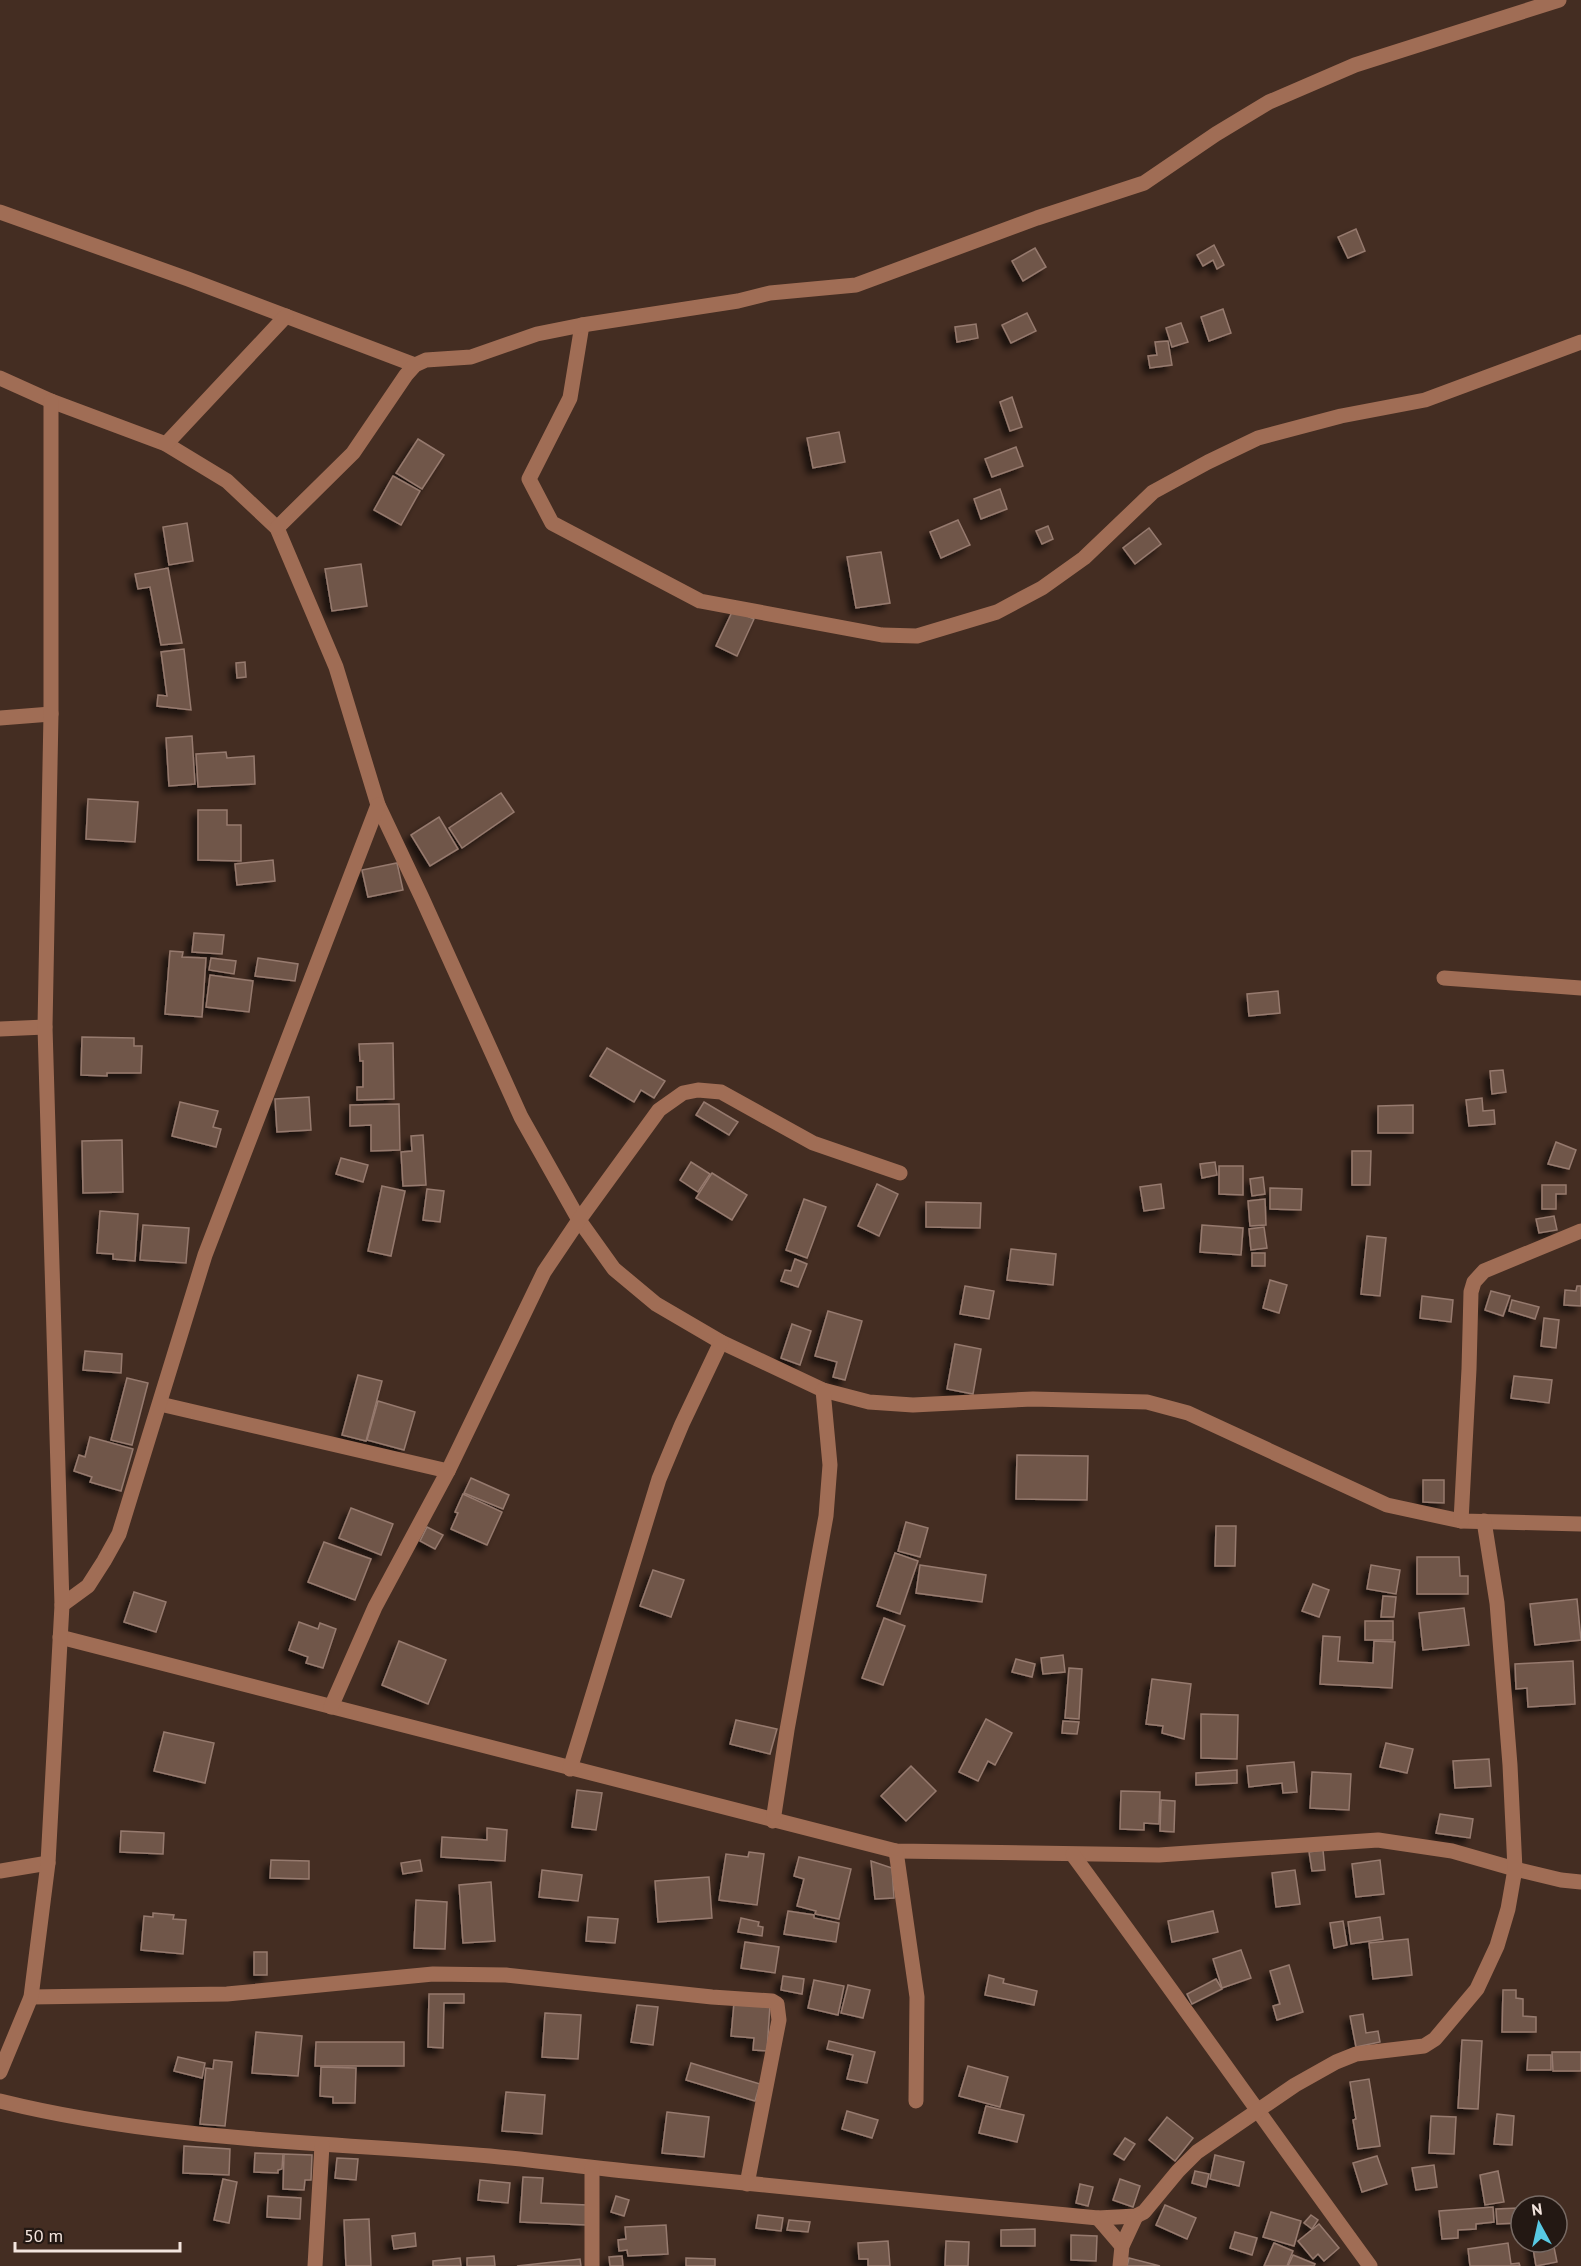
<svg xmlns="http://www.w3.org/2000/svg" width="1581" height="2266" font-family="'PT Sans',sans-serif">
  <style>
    .building { fill: #70564a; stroke: #967a6e; stroke-width: 1.5; filter: url(#shadow) }
    .lines { fill: none; stroke-linecap: round; stroke-linejoin: round }
    .minor { stroke: #a06d55; stroke-width: 15 }
  </style>
  <defs>
    <filter id="shadow"><feDropShadow dx="-5.5" dy="5.5" stdDeviation="3" flood-color="#0009"/></filter>
  </defs>
  <rect width="100%" height="100%" fill="#442d22"/>
  <g class="building">
    <path d="M1356,229L1365,251L1348,258L1338,237Z"/>
    <path d="M1214,245L1224,265L1217,269L1213,260L1203,266L1197,255Z"/>
    <path d="M1035,248L1046,267L1023,281L1012,261Z"/>
    <path d="M1223,309L1231,333L1209,341L1201,317Z"/>
    <path d="M1027,313L1036,331L1011,343L1002,325Z"/>
    <path d="M1181,323L1188,342L1172,347L1166,328Z"/>
    <path d="M976,324L978,338L957,342L955,327Z"/>
    <path d="M1168,341L1172,365L1150,368L1148,356L1157,355L1155,342Z"/>
    <path d="M1012,397L1022,427L1010,431L1000,402Z"/>
    <path d="M839,432L845,462L813,468L807,438Z"/>
    <path d="M418,439L444,455L422,489L396,473Z"/>
    <path d="M1016,447L1023,466L992,477L985,459Z"/>
    <path d="M393,476L420,491L401,525L374,510Z"/>
    <path d="M1000,489L1007,509L981,519L974,499Z"/>
    <path d="M958,520L970,545L941,558L930,532Z"/>
    <path d="M187,523L193,561L169,565L163,527Z"/>
    <path d="M1048,526L1053,539L1042,544L1036,531Z"/>
    <path d="M1149,528L1161,544L1135,564L1123,548Z"/>
    <path d="M881,552L890,603L856,608L847,557Z"/>
    <path d="M361,564L367,606L332,611L325,569Z"/>
    <path d="M168,568L182,643L161,645L150,587L138,589L135,574Z"/>
    <path d="M733,610L754,619L737,656L716,646Z"/>
    <path d="M184,649L191,710L157,706L158,695L167,696L161,652Z"/>
    <path d="M245,662L246,677L237,678L236,663Z"/>
    <path d="M192,736L195,784L169,786L166,738Z"/>
    <path d="M226,752L227,758L254,756L255,784L198,787L196,754Z"/>
    <path d="M501,793L514,812L462,848L449,828Z"/>
    <path d="M88,799L138,802L135,842L86,839Z"/>
    <path d="M198,810H227V825H241V861L198,860Z"/>
    <path d="M439,817L458,849L430,866L411,835Z"/>
    <path d="M273,860L275,881L237,885L235,864Z"/>
    <path d="M397,863L403,890L368,897L362,870Z"/>
    <path d="M194,933L224,935L222,954L192,952Z"/>
    <path d="M170,951L183,952L182,957L206,958L202,1017L165,1014Z"/>
    <path d="M211,958L236,961L234,974L209,970Z"/>
    <path d="M258,958L298,964L295,981L255,976Z"/>
    <path d="M210,975L253,981L249,1012L206,1007Z"/>
    <path d="M1278,991L1280,1013L1249,1016L1247,994Z"/>
    <path d="M82,1037L134,1038V1046H142L141,1073H107V1076L81,1075Z"/>
    <path d="M393,1043L394,1099L357,1100V1087H363V1061H360L359,1044Z"/>
    <path d="M607,1048L665,1081L654,1098L641,1090L634,1102L590,1076Z"/>
    <path d="M1503,1070L1506,1092L1492,1094L1490,1071Z"/>
    <path d="M309,1097L311,1130L277,1132L275,1099Z"/>
    <path d="M1482,1098L1483,1111L1494,1110L1495,1124L1469,1126L1466,1100Z"/>
    <path d="M180,1102L218,1111L213,1127L221,1129L216,1147L172,1136Z"/>
    <path d="M704,1102L738,1122L729,1135L696,1115Z"/>
    <path d="M399,1104L400,1150L371,1151V1125L350,1126V1105Z"/>
    <path d="M1413,1105V1133H1378V1106Z"/>
    <path d="M423,1135L426,1185L403,1186L401,1152L412,1151L411,1136Z"/>
    <path d="M122,1140L123,1192L83,1193L82,1141Z"/>
    <path d="M1556,1142L1576,1150L1569,1169L1548,1164Z"/>
    <path d="M1352,1151H1371L1370,1185H1352Z"/>
    <path d="M341,1158L368,1165L363,1182L336,1174Z"/>
    <path d="M691,1162L710,1174L698,1192L680,1180Z"/>
    <path d="M1215,1162L1217,1175L1202,1178L1200,1164Z"/>
    <path d="M1219,1166H1243V1195L1219,1194Z"/>
    <path d="M712,1173L747,1195L732,1220L696,1198Z"/>
    <path d="M1263,1177L1265,1194L1252,1196L1250,1179Z"/>
    <path d="M877,1184L898,1194L879,1236L858,1226Z"/>
    <path d="M1161,1184L1164,1208L1144,1211L1140,1187Z"/>
    <path d="M1542,1185H1566V1194H1556V1209H1542Z"/>
    <path d="M382,1186L405,1191L391,1256L368,1251Z"/>
    <path d="M1270,1188L1302,1189L1301,1210L1270,1209Z"/>
    <path d="M427,1189L444,1191L440,1222L423,1220Z"/>
    <path d="M804,1199L826,1207L807,1258L786,1250Z"/>
    <path d="M1265,1199L1266,1225L1250,1226L1248,1201Z"/>
    <path d="M926,1202L981,1203L980,1228L926,1227Z"/>
    <path d="M100,1211L138,1214L135,1261L113,1259V1254L97,1253Z"/>
    <path d="M1554,1216L1557,1230L1539,1233L1536,1219Z"/>
    <path d="M143,1225L189,1228L186,1263L140,1260Z"/>
    <path d="M1202,1225L1243,1228L1241,1255L1200,1252Z"/>
    <path d="M1264,1227L1267,1248L1251,1250L1249,1229Z"/>
    <path d="M1367,1236L1386,1238L1380,1296L1361,1294Z"/>
    <path d="M1011,1249L1056,1254L1053,1285L1007,1280Z"/>
    <rect x="1252" y="1253" width="13" height="13"/>
    <path d="M795,1259L807,1264L798,1287L781,1281L785,1270L791,1271Z"/>
    <path d="M1270,1280L1287,1285L1279,1313L1263,1308Z"/>
    <path d="M965,1286L994,1291L989,1319L960,1314Z"/>
    <path d="M1577,1286H1581V1306L1564,1305L1565,1290L1576,1291Z"/>
    <path d="M1491,1291L1510,1296L1503,1316L1485,1310Z"/>
    <path d="M1422,1296L1453,1300L1451,1322L1420,1318Z"/>
    <path d="M1512,1300L1539,1307L1535,1319L1509,1311Z"/>
    <path d="M828,1311L862,1321L845,1380L833,1377L837,1362L815,1356Z"/>
    <path d="M1544,1318L1559,1320L1556,1348L1541,1346Z"/>
    <path d="M792,1324L811,1331L800,1365L781,1358Z"/>
    <path d="M955,1344L981,1349L973,1394L947,1389Z"/>
    <path d="M85,1351L122,1354L121,1373L83,1370Z"/>
    <path d="M358,1375L382,1381L366,1441L342,1435Z"/>
    <path d="M1514,1376L1552,1380L1549,1403L1511,1398Z"/>
    <path d="M127,1378L148,1383L132,1445L111,1440Z"/>
    <path d="M378,1401L415,1412L404,1450L367,1440Z"/>
    <path d="M90,1437L133,1449L121,1491L90,1482L92,1477L74,1471L79,1455L85,1457Z"/>
    <path d="M1017,1455L1088,1456L1087,1500L1016,1499Z"/>
    <path d="M471,1478L509,1495L503,1509L464,1493Z"/>
    <path d="M1423,1480H1444V1503L1423,1502Z"/>
    <path d="M463,1494L502,1512L487,1545L451,1529L458,1513L455,1512Z"/>
    <path d="M351,1508L393,1524L381,1555L339,1538Z"/>
    <path d="M906,1522L928,1528L920,1557L898,1551Z"/>
    <path d="M1216,1526H1236L1235,1566H1215Z"/>
    <path d="M427,1527L443,1535L435,1549L420,1541Z"/>
    <path d="M324,1542L371,1559L355,1600L308,1582Z"/>
    <path d="M895,1553L918,1561L900,1614L877,1606Z"/>
    <path d="M1417,1557H1459L1460,1576H1468V1594H1417Z"/>
    <path d="M920,1565L986,1575L982,1602L916,1593Z"/>
    <path d="M1371,1565L1400,1570L1396,1594L1367,1589Z"/>
    <path d="M653,1570L684,1580L671,1617L640,1606Z"/>
    <path d="M1313,1584L1329,1590L1319,1617L1302,1611Z"/>
    <path d="M134,1592L166,1602L156,1632L124,1622Z"/>
    <path d="M1383,1596L1396,1597L1394,1617H1381Z"/>
    <path d="M1577,1599L1581,1640L1535,1645L1530,1604Z"/>
    <path d="M1464,1608L1469,1645L1423,1650L1419,1613Z"/>
    <path d="M884,1618L905,1626L883,1685L862,1678Z"/>
    <rect x="1365" y="1621" width="28" height="19"/>
    <path d="M299,1622L318,1629L320,1623L336,1629L323,1668L306,1663L308,1657L289,1650Z"/>
    <path d="M1323,1636L1340,1637L1338,1661L1373,1663L1374,1641L1395,1642L1392,1688L1320,1684Z"/>
    <path d="M399,1641L446,1660L428,1704L382,1685Z"/>
    <path d="M1063,1655L1065,1672L1043,1674L1041,1658Z"/>
    <path d="M1016,1659L1035,1664L1032,1677L1012,1672Z"/>
    <path d="M1573,1661L1575,1704L1528,1707L1527,1688L1516,1689L1515,1664Z"/>
    <path d="M1069,1668L1082,1669L1079,1719L1065,1718Z"/>
    <path d="M1152,1679L1191,1684L1184,1739L1162,1733L1163,1726L1146,1724Z"/>
    <path d="M1201,1714L1238,1715L1237,1759L1201,1758Z"/>
    <path d="M986,1719L1012,1733L995,1765L988,1761L978,1781L959,1772Z"/>
    <path d="M736,1720L777,1729L770,1754L730,1744Z"/>
    <path d="M1063,1721L1079,1722L1077,1734L1062,1733Z"/>
    <path d="M164,1732L214,1743L205,1783L154,1771Z"/>
    <path d="M1386,1743L1413,1749L1407,1773L1380,1767Z"/>
    <path d="M1489,1759L1491,1786L1455,1788L1453,1761Z"/>
    <path d="M1294,1762L1297,1792L1283,1793L1282,1783L1249,1787L1247,1766Z"/>
    <path d="M911,1766L936,1791L906,1821L881,1796Z"/>
    <path d="M1237,1770V1783L1196,1785V1773Z"/>
    <path d="M1312,1772L1351,1774L1349,1810L1310,1808Z"/>
    <path d="M577,1790L602,1793L596,1830L572,1827Z"/>
    <path d="M1121,1791L1160,1792L1159,1824L1144,1823V1830L1120,1829Z"/>
    <path d="M1161,1800L1175,1801L1174,1832L1160,1831Z"/>
    <path d="M1440,1814L1473,1819L1470,1838L1436,1833Z"/>
    <path d="M487,1828L507,1830L505,1861L441,1857L442,1837L487,1840Z"/>
    <path d="M121,1831L164,1833L163,1854L120,1852Z"/>
    <path d="M1323,1850L1325,1870L1312,1871L1309,1852Z"/>
    <path d="M749,1852L764,1854L757,1905L719,1900L726,1854L748,1857Z"/>
    <path d="M799,1857L851,1869L839,1919L815,1914L816,1911L797,1906L804,1879L794,1876Z"/>
    <path d="M271,1860L309,1861V1879L270,1878Z"/>
    <path d="M420,1860L422,1871L403,1874L401,1863Z"/>
    <path d="M1380,1860L1384,1894L1356,1897L1352,1864Z"/>
    <path d="M871,1861L892,1868L894,1898L875,1899Z"/>
    <path d="M542,1870L582,1875L578,1901L539,1897Z"/>
    <path d="M1295,1870L1300,1904L1276,1907L1272,1873Z"/>
    <path d="M709,1877L712,1918L658,1922L655,1881Z"/>
    <path d="M491,1882L495,1941L463,1943L459,1885Z"/>
    <path d="M416,1900L447,1902L445,1949L414,1948Z"/>
    <path d="M788,1911L814,1915V1918L839,1923L836,1942L784,1934Z"/>
    <path d="M1213,1911L1218,1932L1172,1942L1168,1921Z"/>
    <path d="M153,1913L174,1915L173,1919L186,1920L183,1954L141,1950L144,1916L153,1917Z"/>
    <path d="M588,1917L618,1919L615,1943L586,1941Z"/>
    <path d="M1380,1917L1383,1939L1351,1944L1348,1922Z"/>
    <path d="M741,1918L759,1922L758,1926L763,1927L762,1936L738,1932Z"/>
    <path d="M1343,1921L1347,1945L1334,1948L1330,1923Z"/>
    <path d="M1408,1939L1412,1975L1373,1979L1369,1943Z"/>
    <path d="M745,1942L779,1947L775,1973L741,1968Z"/>
    <path d="M1241,1950L1251,1978L1222,1988L1213,1959Z"/>
    <rect x="254" y="1952" width="13" height="23"/>
    <path d="M1289,1965L1303,2012L1277,2020L1273,2006L1280,2004L1270,1971Z"/>
    <path d="M989,1975L1004,1979L1003,1983L1037,1991L1034,2005L985,1995Z"/>
    <path d="M783,1976L804,1979L802,1994L781,1990Z"/>
    <path d="M1216,1979L1222,1989L1192,2004L1187,1994Z"/>
    <path d="M814,1980L844,1986L838,2015L808,2008Z"/>
    <path d="M848,1985L870,1990L863,2018L841,2013Z"/>
    <path d="M1503,1990H1516V1998L1523,1999V2016L1536,2017V2032H1502Z"/>
    <path d="M429,1994H464V2003H444L443,2048L428,2047Z"/>
    <path d="M734,2003L770,2005L767,2051L753,2050L754,2038L731,2036Z"/>
    <path d="M637,2005L658,2007L653,2045L631,2042Z"/>
    <path d="M545,2013L581,2015L578,2059L542,2057Z"/>
    <path d="M1363,2014L1366,2033L1378,2031L1380,2042L1356,2047L1350,2016Z"/>
    <path d="M256,2032L302,2036L298,2076L252,2073Z"/>
    <path d="M1462,2040L1482,2041L1478,2109L1458,2108Z"/>
    <path d="M829,2041L875,2052L867,2083L847,2079L853,2055L827,2049Z"/>
    <path d="M316,2042H404V2066H315Z"/>
    <path d="M1552,2052H1581V2071H1553Z"/>
    <path d="M1528,2055H1551V2070H1527Z"/>
    <path d="M178,2057L205,2063L202,2078L174,2071Z"/>
    <path d="M214,2060L232,2062L225,2126L200,2124L206,2068L213,2069Z"/>
    <path d="M691,2063L760,2084L755,2101L686,2080Z"/>
    <path d="M968,2066L1008,2077L1000,2107L959,2096Z"/>
    <path d="M321,2067L356,2068L355,2103H333V2097L320,2096Z"/>
    <path d="M1369,2079L1380,2146L1358,2149L1353,2120L1356,2119L1350,2082Z"/>
    <path d="M506,2092L545,2095L542,2134L502,2131Z"/>
    <path d="M986,2106L1024,2115L1017,2142L979,2133Z"/>
    <path d="M847,2111L878,2120L872,2138L842,2129Z"/>
    <path d="M667,2112L709,2117L704,2157L662,2153Z"/>
    <path d="M1497,2114L1514,2116L1512,2145L1494,2144Z"/>
    <path d="M1431,2116L1456,2117L1454,2154L1429,2153Z"/>
    <path d="M1167,2117L1193,2138L1175,2161L1149,2140Z"/>
    <path d="M1125,2138L1135,2144L1124,2160L1114,2154Z"/>
    <path d="M184,2146L230,2149L229,2175L183,2173Z"/>
    <path d="M255,2153L283,2154L282,2169L278,2170V2173L254,2172Z"/>
    <path d="M284,2154L312,2155L311,2180H305L304,2190L283,2189Z"/>
    <path d="M1215,2155L1244,2162L1239,2186L1210,2179Z"/>
    <path d="M1377,2156L1387,2184L1362,2192L1353,2163Z"/>
    <path d="M337,2158L358,2159L356,2180L335,2178Z"/>
    <path d="M1434,2165L1437,2187L1416,2190L1412,2168Z"/>
    <path d="M1195,2171L1209,2174L1206,2187L1192,2183Z"/>
    <path d="M1498,2171L1504,2202L1485,2205L1480,2175Z"/>
    <path d="M523,2177L543,2178L541,2203L587,2205L586,2225L520,2222Z"/>
    <path d="M223,2179L237,2182L229,2223L214,2220Z"/>
    <path d="M1120,2179L1140,2186L1133,2207L1113,2200Z"/>
    <path d="M480,2180L510,2183L508,2203L478,2200Z"/>
    <path d="M1080,2184L1093,2187L1088,2206L1076,2203Z"/>
    <path d="M268,2196L301,2198L300,2219L267,2217Z"/>
    <path d="M616,2196L629,2200L624,2216L611,2212Z"/>
    <path d="M1165,2205L1196,2218L1187,2239L1156,2225Z"/>
    <path d="M1493,2207L1494,2222L1476,2224V2229L1458,2230V2238L1442,2239L1439,2211Z"/>
    <path d="M1518,2208V2223L1497,2224L1496,2209Z"/>
    <path d="M1271,2212L1301,2221L1294,2246L1263,2237Z"/>
    <path d="M758,2215L783,2218L781,2231L756,2228Z"/>
    <path d="M1311,2215L1318,2220L1312,2229L1304,2223Z"/>
    <path d="M369,2219L371,2266H346L344,2220Z"/>
    <path d="M789,2220L810,2222L808,2232L787,2230Z"/>
    <path d="M1319,2224L1339,2248L1324,2261L1318,2254L1313,2259L1298,2241Z"/>
    <path d="M666,2225L668,2254L628,2256L627,2250L619,2251L618,2240L626,2239L625,2227Z"/>
    <path d="M1035,2229V2246H1001V2230Z"/>
    <path d="M1235,2232L1257,2238L1252,2255L1230,2248Z"/>
    <path d="M415,2233L416,2246L394,2249L392,2236Z"/>
    <path d="M1071,2235L1097,2236L1096,2261L1071,2260Z"/>
    <path d="M888,2241L890,2266H868V2259H859L858,2243Z"/>
    <path d="M946,2241L969,2242L968,2266H945Z"/>
    <path d="M1532,2242H1553L1557,2262L1536,2266Z"/>
    <path d="M1274,2243L1293,2251L1287,2266H1264Z"/>
    <path d="M1508,2243L1511,2264L1519,2263L1520,2266H1470L1468,2249Z"/>
    <path d="M1293,2255L1315,2264L1314,2266H1288Z"/>
    <path d="M494,2256L495,2266H467V2258Z"/>
    <path d="M622,2256L623,2266H610L609,2257Z"/>
    <path d="M460,2258L461,2266H433V2261Z"/>
    <path d="M686,2258L715,2259V2266H686Z"/>
    <path d="M1129,2258L1160,2266H1127Z"/>
    <path d="M580,2259L581,2266H517Z"/>
  </g>
  <g class="lines">
    <g class="minor">
      <path d="M0,212L188,279L415,365"/>
      <path d="M582,325L570,398L529,479L552,523L700,601L882,635L917,636L997,612L1042,588L1084,558L1153,492L1208,462L1258,438L1341,416L1425,400L1581,342"/>
      <path d="M0,378L51,401L166,444L227,481L277,528L336,667L378,805L422,898L521,1117L579,1220L614,1269L656,1304L721,1342L823,1390L869,1402L913,1405L1033,1399L1147,1402L1188,1413L1387,1505L1461,1521L1581,1524"/>
      <path d="M166,444L286,316"/>
      <path d="M277,528L353,453L406,375L415,365L426,360L471,357L537,334L582,325L738,301L770,293L856,285L1037,218L1144,183L1216,134L1269,102L1355,65L1559,0"/>
      <path d="M0,718L51,714"/>
      <path d="M1444,978L1581,988"/>
      <path d="M0,1029L45,1027"/>
      <path d="M160,1404L448,1471"/>
      <path d="M1461,1521L1469,1369L1471,1292L1474,1282L1484,1271L1581,1231"/>
      <path d="M62,1605L88,1586L104,1561L119,1534L205,1255L378,805"/>
      <path d="M60,1637L896,1851L1159,1855L1378,1840L1452,1851L1515,1869L1561,1880L1581,1882"/>
      <path d="M331,1707L375,1607L448,1471L544,1272L579,1220L659,1110L683,1093L698,1090L721,1092L813,1143L900,1173"/>
      <path d="M570,1769L659,1479L682,1424L721,1342"/>
      <path d="M773,1821L787,1730L826,1516L830,1465L823,1390"/>
      <path d="M896,1851L917,1997L916,2101"/>
      <path d="M1073,1855C1173,1991 1270,2129 1370,2266"/>
      <path d="M0,1871L48,1863"/>
      <path d="M31,1997L227,1994L433,1974L506,1975L712,1997L772,2001L777,2004L779,2020L747,2184"/>
      <path d="M0,2072L31,1997L48,1863L62,1605L45,1027L51,714V401"/>
      <path d="M0,2101C161,2141 326,2142 490,2156C542,2161 593,2168 645,2173C796,2189 947,2203 1098,2218L1136,2216L1144,2212L1178,2171L1197,2152L1295,2085L1336,2062L1356,2054L1424,2046L1435,2039L1477,1989L1497,1946L1508,1909L1515,1869L1510,1765L1497,1603L1484,1521"/>
      <path d="M592,2168V2266"/>
      <path d="M1098,2218L1122,2246"/>
      <path d="M315,2266L322,2145"/>
      <path d="M1120,2266L1122,2246L1136,2216"/>
    </g>
  </g>
  <g transform="translate(1539 2224) rotate(352)"><circle r="28" fill="#231813" stroke="#776a64" stroke-width="1.5"/>
  <path d="M0-4.5L10 22L0 15L-10 22Z" fill="#58c9e3"/>
  <text y="-9" font-size="16" font-weight="bold" text-anchor="middle" fill="#f4e5de">N</text>
  </g>
  <path d="M15 2242v9h165v-9" fill="none" stroke="#f4e5de" stroke-width="3"/>
  <text x="24" y="2242" font-size="18" fill="#f4e5de" stroke="#231813" stroke-width="4.5" paint-order="stroke">50 m</text>
</svg>
